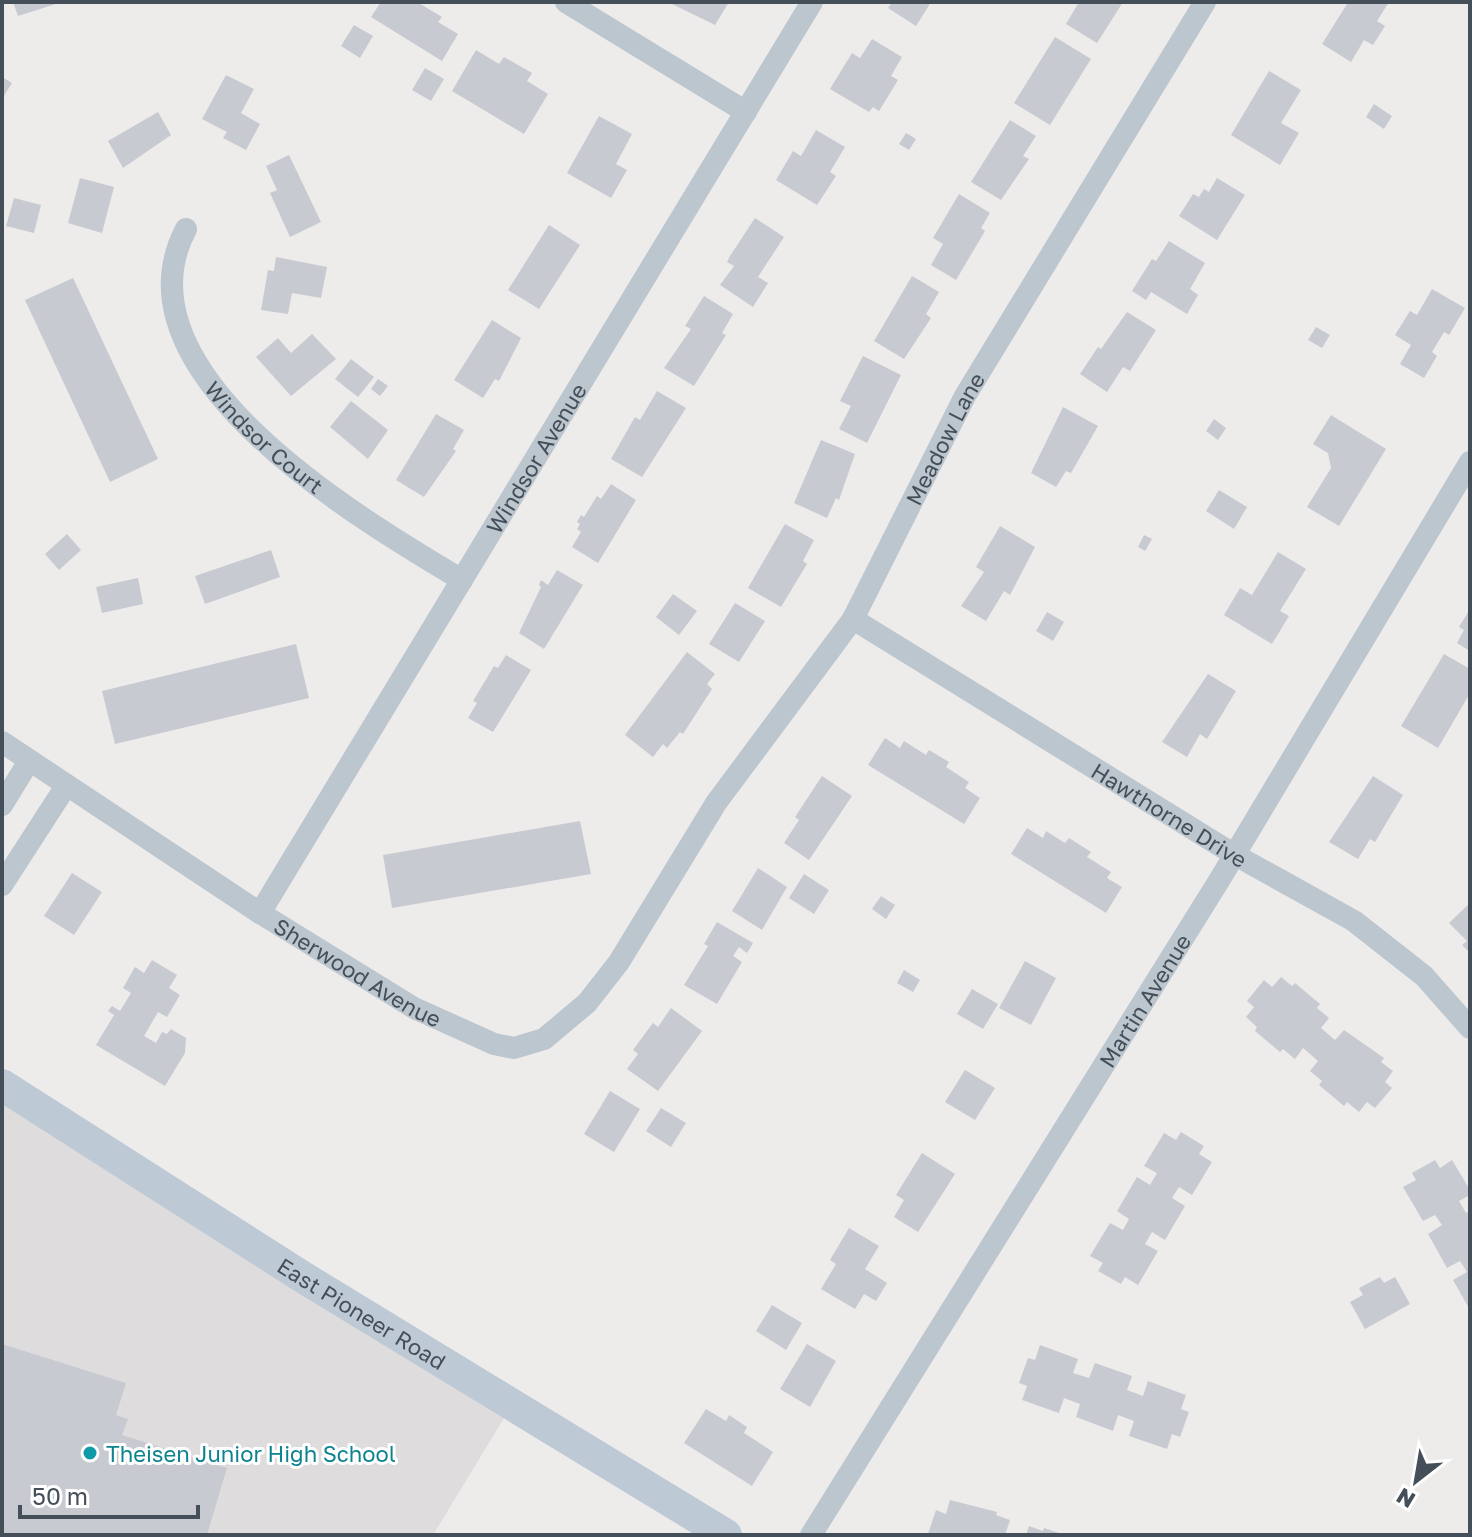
<svg xmlns="http://www.w3.org/2000/svg" width="1472" height="1537" font-family="'Golos Text',sans-serif">
  <style>
    .education { fill: #dfdcdd }
    .building { fill: #c8cad1 }
    .lines { fill: none; stroke-linecap: round; stroke-linejoin: round }
    .minor { stroke: #bcc6ce; stroke-width: 22 }
    .secondary { stroke: #bdc9d5; stroke-width: 32 }
    .culture-dot { fill: #0f9aa8; stroke: #fff; stroke-width: 3 }
    .labels { text-anchor: middle; dominant-baseline: central; stroke-width: 6; stroke-linejoin: round; paint-order: stroke }
    .street-label { font-size: 22px; fill: #444f59; stroke: #fff }
    .culture-label { font-size: 22px; fill: #0d838f; stroke: #fff; text-anchor: start }
  </style>
  <rect width="100%" height="100%" fill="#eeebeb"/>
  <path class="education" d="M2,1085L512,1405L433,1535H2Z"/>
  <g class="building">
    <path d="M13,2H59V3L18,16Z"/>
    <path d="M381,2H417L442,17L438,22L458,34L442,61L371,17Z"/>
    <path d="M668,2H729L715,25Z"/>
    <path d="M892,2H931L916,26L888,8Z"/>
    <path d="M1079,2H1123L1097,43L1066,24Z"/>
    <path d="M1343,2H1389L1377,21L1385,26L1373,45L1364,40L1351,62L1322,44L1347,4Z"/>
    <path d="M354,25L373,36L360,58L341,46Z"/>
    <path d="M1055,37L1091,59L1050,125L1014,103Z"/>
    <path d="M872,39L902,57L891,76L898,80L879,111L873,107L869,112L830,89L852,53L860,58Z"/>
    <path d="M476,50L499,64L504,57L532,73L527,81L548,94L524,134L452,91Z"/>
    <path d="M425,68L444,79L431,101L412,90Z"/>
    <path d="M1269,71L1301,90L1281,123L1299,133L1280,165L1231,135Z"/>
    <path d="M226,75L254,89L241,113L260,124L246,150L223,138L227,132L202,119Z"/>
    <path d="M2,77L12,83L2,99Z"/>
    <path d="M1374,104L1392,116L1384,129L1366,117Z"/>
    <path d="M158,112L171,135L123,168L108,141Z"/>
    <path d="M599,116L632,134L616,164L627,170L611,198L567,173Z"/>
    <path d="M1010,120L1036,136L1023,156L1029,159L1001,200L971,182Z"/>
    <path d="M816,130L845,147L830,172L836,176L817,205L776,180L793,151L801,156Z"/>
    <path d="M906,133L916,139L909,150L899,144Z"/>
    <path d="M289,155L321,222L290,237L270,193L277,190L266,166Z"/>
    <path d="M80,178L114,187L102,233L68,223Z"/>
    <path d="M1217,178L1245,195L1217,240L1179,216L1193,194L1199,197L1204,189L1209,192Z"/>
    <path d="M959,194L990,213L981,228L985,231L956,280L931,265L943,244L933,238Z"/>
    <path d="M14,198L41,205L34,233L6,226Z"/>
    <path d="M755,218L784,237L758,277L768,283L753,307L720,285L734,266L727,262L730,256Z"/>
    <path d="M549,225L580,245L539,309L508,290Z"/>
    <path d="M1169,241L1205,263L1190,289L1198,295L1187,314L1151,292L1146,300L1132,291L1152,259L1156,261Z"/>
    <path d="M276,257L327,267L321,298L292,293L288,314L261,310L268,270L274,271Z"/>
    <path d="M912,276L939,292L926,314L931,318L904,359L874,341Z"/>
    <path d="M73,278L158,459L110,482L25,300Z"/>
    <path d="M1432,289L1465,308L1449,335L1444,332L1432,352L1437,356L1424,378L1400,364L1411,345L1395,335L1410,311L1417,315Z"/>
    <path d="M704,296L733,314L722,333L726,335L694,386L664,368L691,329L685,326Z"/>
    <path d="M1127,312L1156,330L1130,371L1123,367L1107,392L1080,374L1098,347L1101,349Z"/>
    <path d="M492,320L521,338L499,381L495,379L483,398L454,380Z"/>
    <path d="M1316,327L1330,335L1322,348L1308,340Z"/>
    <path d="M312,334L336,359L291,396L256,357L278,338L291,353Z"/>
    <path d="M863,356L901,375L867,443L839,429L851,406L840,401Z"/>
    <path d="M351,359L374,377L358,397L335,379Z"/>
    <path d="M378,379L388,386L380,396L371,389Z"/>
    <path d="M657,391L686,408L642,477L611,459L635,417L640,420Z"/>
    <path d="M351,401L388,430L368,459L330,427Z"/>
    <path d="M1063,407L1098,426L1071,473L1066,471L1056,487L1031,473Z"/>
    <path d="M436,414L464,430L453,449L456,451L424,497L396,480Z"/>
    <path d="M1331,415L1386,449L1339,526L1307,507L1331,468L1328,453L1313,444Z"/>
    <path d="M1214,419L1226,428L1218,440L1206,431Z"/>
    <path d="M821,440L855,454L839,500L836,498L827,518L794,503Z"/>
    <path d="M611,484L636,500L598,563L572,547L581,532L577,529L580,524L577,522L581,515L584,517L597,496L601,499Z"/>
    <path d="M1219,490L1247,507L1234,529L1206,511Z"/>
    <path d="M785,524L814,540L803,561L807,564L781,607L748,588Z"/>
    <path d="M1000,526L1035,547L1010,595L1004,591L986,621L961,606L984,572L976,567Z"/>
    <path d="M67,534L81,550L59,570L45,554Z"/>
    <path d="M1144,535L1152,539L1145,551L1138,547Z"/>
    <path d="M271,550L280,577L205,604L195,576Z"/>
    <path d="M1278,552L1306,569L1280,611L1289,616L1272,644L1224,615L1240,588L1252,595Z"/>
    <path d="M557,570L583,585L544,649L519,633L541,587L539,585L541,580L548,585Z"/>
    <path d="M138,578L143,604L102,613L96,587Z"/>
    <path d="M673,594L697,611L679,635L656,617Z"/>
    <path d="M735,603L765,621L739,662L709,644Z"/>
    <path d="M1470,609V651L1457,643L1464,630L1459,627Z"/>
    <path d="M1047,612L1064,622L1053,641L1036,631Z"/>
    <path d="M296,644L309,698L115,744L102,691Z"/>
    <path d="M687,652L715,674L707,684L712,689L683,734L680,732L667,748L663,744L653,757L625,735Z"/>
    <path d="M1444,654L1470,669V693L1438,748L1401,726Z"/>
    <path d="M506,655L531,670L493,732L468,718L477,703L473,701L494,666L498,668Z"/>
    <path d="M1208,674L1236,691L1207,739L1200,734L1187,757L1162,742Z"/>
    <path d="M885,738L900,748L904,741L926,755L929,750L949,762L946,767L969,782L965,788L980,798L964,824L868,765Z"/>
    <path d="M822,776L852,796L809,860L784,843L799,820L795,817Z"/>
    <path d="M1373,776L1403,795L1375,842L1370,839L1358,859L1329,842Z"/>
    <path d="M580,821L591,874L392,908L383,855Z"/>
    <path d="M1027,828L1043,838L1046,831L1065,843L1069,838L1091,852L1087,857L1111,872L1107,878L1122,887L1106,913L1011,854Z"/>
    <path d="M758,868L787,887L762,930L732,911Z"/>
    <path d="M72,873L102,892L74,935L44,916Z"/>
    <path d="M804,874L829,890L814,914L789,898Z"/>
    <path d="M881,896L895,905L886,919L872,909Z"/>
    <path d="M1470,903V953L1462,945L1467,941L1449,923Z"/>
    <path d="M717,922L753,943L747,953L739,947L733,956L742,962L717,1004L684,985L708,946L704,944Z"/>
    <path d="M152,960L177,975L169,988L180,995L167,1017L158,1012L144,1036L156,1043L162,1032L167,1034L171,1029L186,1038L185,1053L165,1086L96,1045L114,1015L108,1011L112,1006L120,1011L131,993L123,988L135,967L144,973Z"/>
    <path d="M1025,961L1056,978L1031,1025L999,1008Z"/>
    <path d="M904,970L920,980L913,992L897,983Z"/>
    <path d="M1281,977L1292,986L1295,983L1320,1004L1317,1008L1329,1018L1321,1028L1335,1040L1344,1030L1384,1058L1381,1062L1393,1071L1385,1082L1392,1088L1375,1108L1367,1102L1359,1112L1347,1102L1344,1106L1319,1085L1322,1081L1310,1071L1318,1061L1303,1048L1295,1059L1283,1049L1280,1052L1255,1031L1257,1027L1246,1017L1254,1007L1247,1001L1264,980L1272,987Z"/>
    <path d="M972,989L998,1004L983,1029L957,1014Z"/>
    <path d="M671,1008L702,1031L658,1091L627,1069L638,1054L633,1050L653,1023L658,1027Z"/>
    <path d="M965,1070L995,1088L975,1120L945,1102Z"/>
    <path d="M610,1091L640,1109L614,1152L584,1134Z"/>
    <path d="M661,1108L686,1123L671,1147L646,1131Z"/>
    <path d="M1181,1132L1204,1146L1199,1154L1212,1162L1192,1195L1179,1187L1172,1198L1185,1206L1165,1240L1152,1232L1145,1244L1158,1251L1138,1285L1125,1277L1121,1284L1098,1271L1103,1263L1090,1256L1110,1223L1123,1230L1129,1219L1117,1211L1137,1177L1150,1185L1157,1173L1144,1166L1164,1133L1176,1140Z"/>
    <path d="M922,1153L955,1174L918,1232L894,1217L904,1200L896,1195Z"/>
    <path d="M1435,1160L1440,1168L1452,1160L1470,1190V1195L1459,1201L1466,1213L1470,1211V1310L1453,1280L1467,1272L1460,1261L1447,1268L1428,1234L1442,1225L1435,1215L1423,1221L1403,1187L1416,1180L1412,1173Z"/>
    <path d="M849,1228L879,1246L865,1269L887,1283L876,1301L864,1294L855,1309L821,1289L836,1264L830,1260Z"/>
    <path d="M1380,1277L1384,1283L1395,1277L1410,1304L1365,1329L1350,1302L1363,1295L1359,1288Z"/>
    <path d="M772,1305L802,1323L786,1350L756,1331Z"/>
    <path d="M2,1344L126,1383L116,1415L128,1419L122,1435L227,1468L207,1535H2Z"/>
    <path d="M807,1344L836,1361L810,1407L780,1389Z"/>
    <path d="M1040,1345L1078,1359L1073,1373L1089,1378L1095,1363L1132,1376L1127,1390L1143,1396L1148,1381L1186,1395L1181,1409L1189,1412L1180,1437L1172,1434L1167,1449L1129,1436L1134,1421L1118,1415L1113,1431L1076,1417L1080,1404L1064,1398L1059,1413L1022,1400L1027,1386L1019,1383L1028,1358L1035,1360Z"/>
    <path d="M706,1409L726,1421L729,1415L747,1427L744,1433L773,1452L752,1486L684,1443Z"/>
    <path d="M950,1500L997,1512L996,1515L1010,1520L1005,1535L928,1534L936,1510L946,1514Z"/>
    <path d="M1029,1526L1043,1531L1044,1528L1065,1535H1026Z"/>
  </g>
  <g class="lines">
    <g class="minor">
      <path d="M566,2L746,112"/>
      <path id="s1" d="M186,229C110,373 363,521 462,580"/>
      <path id="s2" d="M853,619L1235,855L1354,921L1424,976L1470,1028"/>
      <path id="s3" d="M2,742L260,913L414,1008L494,1044L514,1048L544,1039L587,1003L619,962L716,803L853,619L965,396L1205,2"/>
      <path d="M2,805L29,761"/>
      <path d="M2,885L66,786"/>
      <path id="s4" d="M260,913L812,2"/>
      <path id="s5" d="M811,1535L1220,879L1470,462"/>
    </g>
    <path class="secondary" id="s6" d="M2,1085L301,1276L726,1535"/>
  </g>
  <circle class="culture-dot" cx="90" cy="1453" r="8"/>
  <g class="labels">
    <g class="street-label">
      <text stroke="none"><textPath href="#s1" startOffset="242">Windsor Court</textPath></text>
      <text stroke="none"><textPath href="#s3" startOffset="1356">Meadow Lane</textPath></text>
      <text stroke="none"><textPath href="#s4" startOffset="532">Windsor Avenue</textPath></text>
      <text stroke="none"><textPath href="#s2" startOffset="372">Hawthorne Drive</textPath></text>
      <text stroke="none"><textPath href="#s3" startOffset="424">Sherwood Avenue</textPath></text>
      <text stroke="none"><textPath href="#s5" startOffset="630">Martin Avenue</textPath></text>
      <text stroke="none"><textPath href="#s6" startOffset="426">East Pioneer Road</textPath></text>
    </g>
    <g class="culture-label">
      <text x="106" y="1453">Theisen Junior High School</text>
    </g>
  </g>
  <rect width="1472" height="1537" fill="none" stroke="#444f59" stroke-width="8"/>
  <g transform="translate(1416 1481) rotate(211)" stroke="#ffffff" stroke-width="6" paint-order="stroke">
  <path d="M0-6L14 30L0 20L-14 30Z" fill="#444f59"/>
  <text y="-12" font-size="22" font-weight="bold" text-anchor="middle" fill="#444f59">N</text>
  </g>
  <path d="M20 1505v12h178v-12" fill="none" stroke="#444f59" stroke-width="4"/>
  <text x="32" y="1505" font-size="24" fill="#444f59" stroke="#ffffff" stroke-width="6" paint-order="stroke">50 m</text>
</svg>
